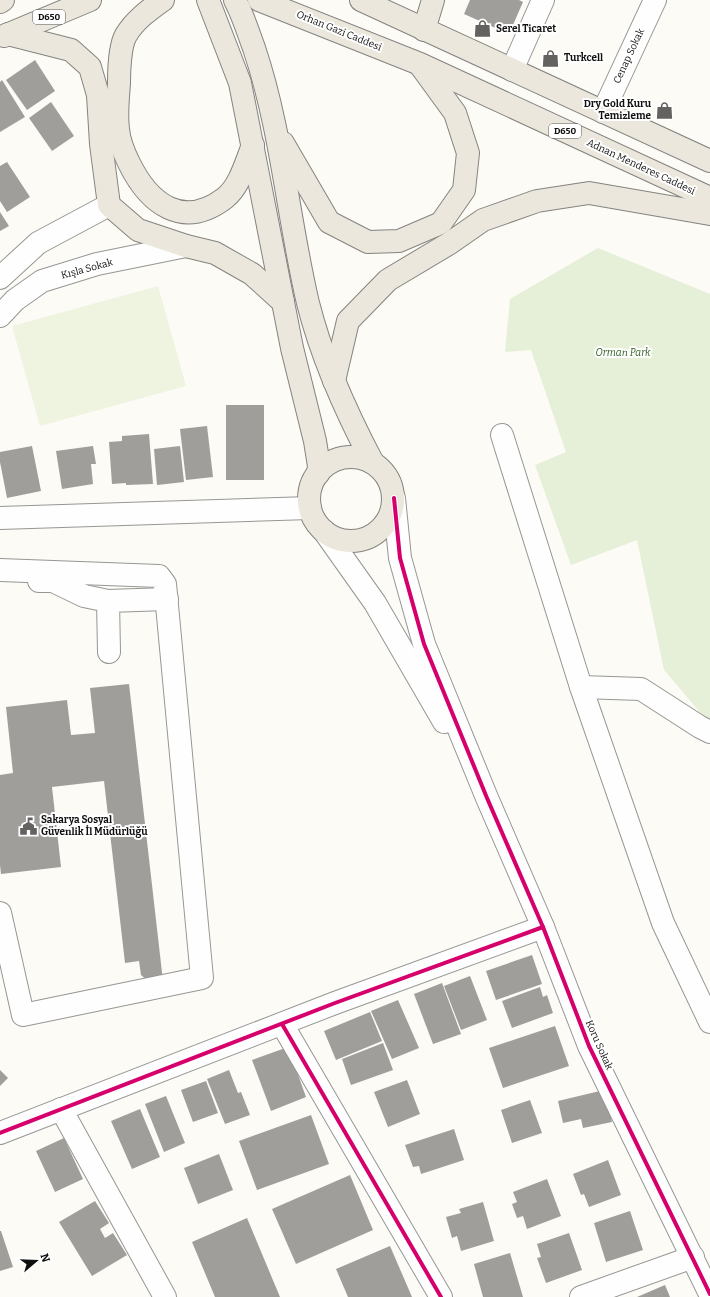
<svg xmlns="http://www.w3.org/2000/svg" width="710" height="1297" font-family="Bitter,serif">
  <style>
    .green { fill: #e6efd8 }
    .pitch { fill: #eff4e1 }
    .building { fill: #a09e9b }
    .lines { fill: none; stroke-linecap: round; stroke-linejoin: round }
    .minor-casing { stroke: #969694; stroke-width: 24 }
    .major-casing { stroke: #848381; stroke-width: 24 }
    .minor { stroke: #fffefe; stroke-width: 22 }
    .major { stroke: #ebe7dc; stroke-width: 22 }
    .cycleway-casing { stroke: #fff; stroke-width: 6 }
    .cycleway { stroke: #d6006c; stroke-width: 4 }
    .labels { text-anchor: middle; dominant-baseline: central; stroke-width: 4; stroke-linejoin: round; paint-order: stroke }
    .shield { fill: #fff; stroke: #585858; stroke-width: 1 }
    .shield-label { font-size: 9px; font-weight: bold; fill: #101010 }
    .poi-label { font-size: 10px; font-weight: bold; fill: #101010; stroke: #fff; text-anchor: start }
    .street-label { font-size: 10px; fill: #101010; stroke: #fff }
    .park-label { font-size: 10px; font-style: italic; fill: #336225; stroke: #fff }
  </style>
  <rect width="100%" height="100%" fill="#fcfbf6"/>
  <path class="green" d="M598,248L710,294V724L664,670L637,540L571,565L535,465L566,452L531,350L505,352L510,299Z"/>
  <path class="pitch" d="M158,286L186,386L40,426L12,326Z"/>
  <g class="building">
    <path d="M470,0H519L523,2L509,34L464,14Z"/>
    <path d="M35,60L55,91L27,110L6,80Z"/>
    <path d="M2,80L25,117L0,132V82Z"/>
    <path d="M51,102L74,136L52,151L29,118Z"/>
    <path d="M7,162L30,197L7,212L0,201V166Z"/>
    <path d="M0,212L9,226L0,231Z"/>
    <rect x="226" y="405" width="38" height="75"/>
    <path d="M207,426L213,477L186,480L180,429Z"/>
    <path d="M149,434L153,484L126,485V483L112,484L109,442L122,441V436Z"/>
    <path d="M32,446L41,491L7,498L0,462V452Z"/>
    <path d="M93,446L96,464H91L93,484L62,489L56,451Z"/>
    <path d="M180,446L184,482L157,485L154,449Z"/>
    <path d="M129,684L163,981L150,983L141,975L139,961L125,963L104,781L52,787L61,867L1,874L0,865V775L13,773L6,707L67,700L71,735L95,733L90,688Z"/>
    <path d="M532,955L542,984L496,1000L486,971Z"/>
    <path d="M470,976L487,1020L461,1030L444,986Z"/>
    <path d="M442,983L461,1034L433,1044L414,994Z"/>
    <path d="M540,987L543,997L547,995L553,1013L512,1028L502,1001Z"/>
    <path d="M398,1000L419,1048L392,1059L371,1011Z"/>
    <path d="M370,1012L382,1041L336,1060L324,1031Z"/>
    <path d="M555,1026L569,1066L503,1088L489,1048Z"/>
    <path d="M383,1043L393,1070L351,1085L342,1059Z"/>
    <path d="M288,1047L306,1097L271,1111L252,1060Z"/>
    <path d="M0,1070L8,1078L0,1086Z"/>
    <path d="M229,1070L238,1093L241,1092L250,1115L225,1124L207,1079Z"/>
    <path d="M407,1080L420,1114L388,1127L374,1092Z"/>
    <path d="M206,1081L218,1113L193,1122L181,1090Z"/>
    <path d="M604,1090L612,1122L583,1128L581,1119L563,1123L558,1101Z"/>
    <path d="M166,1096L185,1143L164,1152L145,1104Z"/>
    <path d="M530,1100L542,1133L512,1143L501,1110Z"/>
    <path d="M140,1109L160,1157L132,1169L111,1121Z"/>
    <path d="M311,1115L329,1164L257,1190L239,1141Z"/>
    <path d="M454,1129L464,1160L421,1174L419,1166L413,1167L405,1145Z"/>
    <path d="M64,1138L83,1179L55,1192L36,1151Z"/>
    <path d="M219,1154L233,1190L198,1204L184,1168Z"/>
    <path d="M608,1160L621,1195L589,1207L584,1194L581,1195L573,1174Z"/>
    <path d="M350,1175L373,1230L296,1264L272,1209Z"/>
    <path d="M547,1179L561,1216L527,1229L523,1216L517,1218L512,1204L517,1202L513,1192Z"/>
    <path d="M95,1201L109,1223L100,1229L105,1238L113,1233L127,1255L92,1276L59,1222Z"/>
    <path d="M483,1202L494,1241L461,1251L457,1236L452,1238L446,1217L461,1213L459,1209Z"/>
    <path d="M630,1211L643,1250L606,1262L594,1223Z"/>
    <path d="M247,1218L280,1297H215L192,1242Z"/>
    <path d="M0,1231H1L13,1267L0,1271Z"/>
    <path d="M569,1233L582,1270L546,1283L537,1258L541,1257L537,1244Z"/>
    <path d="M390,1246L412,1297H348L336,1269Z"/>
    <path d="M510,1253L523,1297H483L474,1264Z"/>
    <path d="M665,1285L670,1297H637Z"/>
  </g>
  <g class="lines">
    <defs>
      <g id="minor">
        <path d="M512,70L543,0"/>
        <path d="M603,112L655,0"/>
        <path d="M0,278L38,243L109,205"/>
        <path d="M0,316L15,300L42,281L97,264L186,246"/>
        <path d="M502,435L581,687L663,923L710,1022"/>
        <path d="M394,498L400,558L424,644L487,798L543,927L589,1046L710,1294"/>
        <path d="M0,518L310,508"/>
        <path d="M324,531L375,603L444,722"/>
        <path d="M0,570L159,576L165,584L202,978L23,1015L0,913"/>
        <path d="M39,581H53L84,596L108,601"/>
        <path d="M109,652L108,601L167,599"/>
        <path d="M581,687L641,689L700,727L710,732"/>
        <path d="M282,1024L441,1297"/>
        <path d="M61,1109L165,1297"/>
        <path d="M0,1133L335,1003L543,927"/>
        <path d="M581,1297L693,1257"/>
      </g>
      <g id="major">
        <path d="M163,0C149,10 135,20 126,35C120,45 119,71 119,83C118,98 116,114 118,129C119,140 124,153 129,163C149,204 183,230 225,198C240,186 246,162 253,145"/>
        <path d="M208,0L240,83L292,348L315,441L319,466L318,474"/>
        <path d="M235,0C243,15 248,32 254,48C282,131 288,219 308,303C322,359 346,412 373,463"/>
        <path d="M259,0L420,64L710,198"/>
        <path d="M361,0L710,161"/>
        <path d="M0,2L3,0"/>
        <path d="M424,30L433,0"/>
        <path d="M8,34L71,50L90,67L98,95L101,144L109,205L138,230L186,246L215,253L252,274L283,302"/>
        <path d="M4,36L90,0"/>
        <path d="M283,143L329,222L368,242L399,241L441,223L464,190L468,153L455,113L420,65"/>
        <path d="M334,381L348,321L388,280L450,243L483,220L537,201L589,193L710,214"/>
        <circle cx="351" cy="499" r="42"/>
      </g>
    </defs>
    <use href="#minor" class="minor-casing"/>
    <use href="#major" class="major-casing"/>
    <use href="#minor" class="minor"/>
    <use href="#major" class="major"/>
    <defs>
      <g id="cycleway">
        <path d="M394,498L400,558L424,644L487,798L543,927L589,1046L710,1294"/>
        <path d="M282,1024L441,1297"/>
        <path d="M0,1133L335,1003L543,927"/>
      </g>
    </defs>
    <use href="#cycleway" class="cycleway-casing"/>
    <use href="#cycleway" class="cycleway"/>
  </g>
  <defs>
    <symbol id="shop-bare" viewBox="-9 -9 18 18"><path d="M-5-2.5h2.3a2.7 3.5 0 0 1 5.4 0H5L5.5 6h-11ZM-1.5-2.5h3a1.5 2.3 0 0 0-3 0Z" fill="#636260" stroke="#fff" stroke-width="2.5" paint-order="stroke"/></symbol>
    <symbol id="civic-bare" viewBox="-9 -9 18 18"><path d="M-.6-6.5H3V-4.5H.6V-3L4-1V1h2V6H-6V1h2V-1L-.6-3ZM-1.2 2.5V6h2.4V2.5Z" fill="#636260" stroke="#fff" stroke-width="2.5" paint-order="stroke"/></symbol>
  </defs>
  <g fill-rule="evenodd">
    <use href="#shop-bare" x="470" y="16" width="25" height="25"/>
    <use href="#shop-bare" x="538" y="46" width="25" height="25"/>
    <use href="#shop-bare" x="652" y="98" width="25" height="25"/>
    <use href="#civic-bare" x="16" y="814" width="25" height="25"/>
  </g>
  <g class="labels">
    <g class="shield">
      <rect x="33" y="10" width="32" height="14" rx="3"/>
      <rect x="549" y="124" width="32" height="14" rx="3"/>
    </g>
    <g class="shield-label">
      <text x="49" y="17">D650</text>
      <text x="565" y="131">D650</text>
    </g>
    <g class="poi-label">
      <text x="496" y="29">Serel Ticaret</text>
      <text x="564" y="58">Turkcell</text>
      <text x="651" y="104" text-anchor="end">Dry Gold Kuru<tspan x="651" dy="12">Temizleme</tspan></text>
      <text x="41" y="820">Sakarya Sosyal<tspan x="41" dy="12">Güvenlik İl Müdürlüğü</tspan></text>
    </g>
    <g class="street-label">
      <text transform="translate(339 31) rotate(22)">Orhan Gazi Caddesi</text>
      <text transform="translate(629 56) rotate(-65)">Cenap Sokak</text>
      <text transform="translate(641 167) rotate(25)">Adnan Menderes Caddesi</text>
      <text transform="translate(87 269) rotate(-15)">Kışla Sokak</text>
      <text transform="translate(599 1045) rotate(66)">Koru Sokak</text>
    </g>
    <g class="park-label">
      <text x="623" y="353">Orman Park</text>
    </g>
  </g>
  <g transform="translate(36 1261) rotate(71)" stroke="#ffffff" stroke-width="3" paint-order="stroke">
  <path d="M0-3L7 15L0 10L-7 15Z" fill="#101010"/>
  <text y="-6" font-size="11" font-weight="bold" text-anchor="middle" fill="#101010">N</text>
  </g>
</svg>
